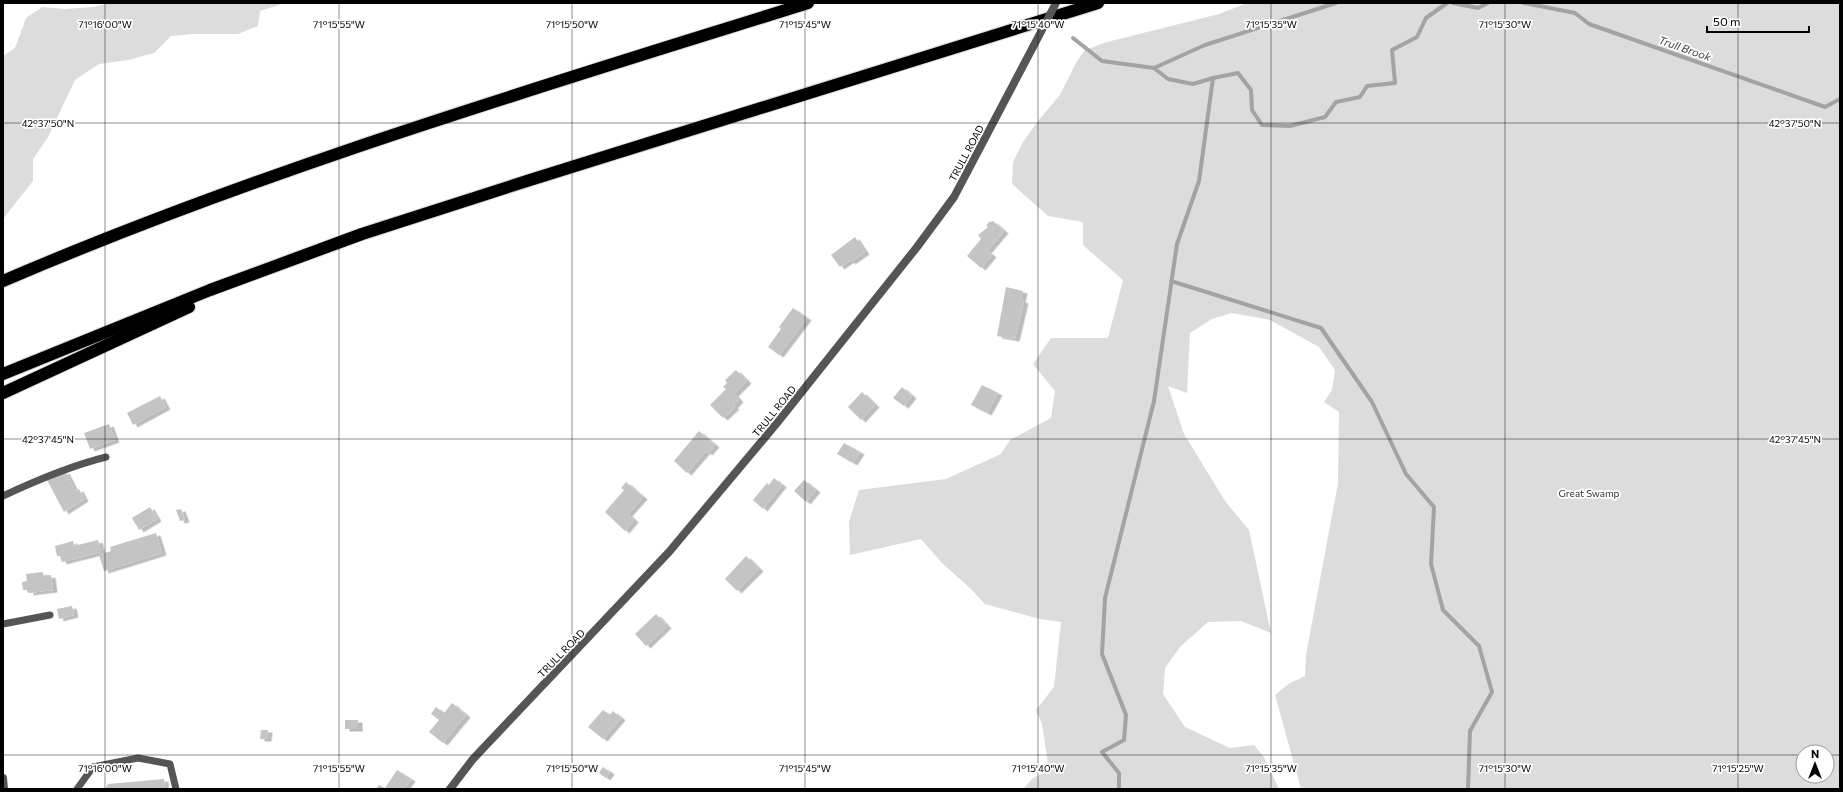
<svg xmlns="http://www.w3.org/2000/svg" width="1843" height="792" font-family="Commissioner,sans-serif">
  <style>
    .green { fill: #dcdcdc; fill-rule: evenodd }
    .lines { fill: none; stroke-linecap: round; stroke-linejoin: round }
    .stream { stroke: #a3a3a3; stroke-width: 4 }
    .building { fill: #c4c4c4; filter: url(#shadow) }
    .motorway-casing { stroke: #dbdbdb; stroke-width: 14 }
    .service { stroke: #555; stroke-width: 7 }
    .minor { stroke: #555; stroke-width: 8 }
    .tertiary { stroke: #555; stroke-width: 8 }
    .motorway { stroke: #000; stroke-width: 12 }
    .tertiary-bridge { stroke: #555; stroke-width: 8 }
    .ticks { fill: none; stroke: #000; stroke-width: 1; stroke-opacity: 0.45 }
    .labels { text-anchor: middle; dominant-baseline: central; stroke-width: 3.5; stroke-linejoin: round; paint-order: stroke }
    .street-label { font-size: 10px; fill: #000; stroke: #fff }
    .park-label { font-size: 10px; fill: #333; stroke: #fff }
    .water-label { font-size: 11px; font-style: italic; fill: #444; stroke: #fff }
    .ticks-label { font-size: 10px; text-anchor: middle; fill: #000; stroke: #fff; stroke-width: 3.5; stroke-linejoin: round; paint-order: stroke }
  </style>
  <defs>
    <filter id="shadow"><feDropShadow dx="4.5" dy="2.5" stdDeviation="0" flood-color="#0004"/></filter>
  </defs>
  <rect width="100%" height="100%" fill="#fff"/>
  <g class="green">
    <path d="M109,3H285L260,11L258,26L238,34H193L171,36L154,53L128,60L99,64L75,80L48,137L33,159V181L3,219V56L15,48L26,18L42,7L64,9L94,7Z"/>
    <path d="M1247,3H1840V789H1301L1275,695L1290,683L1305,676L1306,655L1338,483L1339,412L1324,402L1332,390L1335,370L1319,347L1270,320L1232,313L1212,319L1190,333L1187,393L1168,386L1184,434L1225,501L1249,530L1271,633L1241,621L1208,622L1180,647L1165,668L1163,694L1185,727L1230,748L1254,745L1264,757L1279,789H1023L1033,778L1049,771L1042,724L1036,710L1054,687L1061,622L1040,619L985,604L970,588L942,563L921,539L850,555L849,522L859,490L946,479L1001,454L1010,440L1051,418L1055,391L1033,364L1051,338H1108L1123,280L1083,245V222L1048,216L1012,184L1013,162L1023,142L1038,121L1060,95L1077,61L1085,50L1107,42L1219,14ZM1803,752H1827V776H1803Z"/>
  </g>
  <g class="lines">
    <g class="stream">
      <path d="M1453,3L1478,8L1488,3"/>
      <path d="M1524,3L1575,13L1589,24L1825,107L1840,99"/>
      <path d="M1073,38L1102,61L1154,68L1168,79L1193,84L1213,78L1238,73L1251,90L1252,110L1262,125L1290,126L1325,117L1336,102L1360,97L1367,86L1395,83L1392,50L1417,37L1426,18L1447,3"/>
      <path d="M1154,68L1205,45L1336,3"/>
      <path d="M1171,281L1321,328L1372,402L1406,474L1434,507L1431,564L1443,610L1479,646L1492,692L1470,731L1468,789"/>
      <path d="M1119,789V773L1102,752L1124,740L1126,715L1102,654L1105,598L1154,401L1177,244L1199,181L1213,78"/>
    </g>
  </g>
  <g class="building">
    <path d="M990,221L991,222L993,221L1004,231L987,251L992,255L981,268L967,256L981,239L978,235L988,227L986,226Z"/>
    <path d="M855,237L865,252L851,262L850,260L840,267L831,255Z"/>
    <path d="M1006,287L1023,291L1021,300L1024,301L1015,339L997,336Z"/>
    <path d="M793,308L807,318L779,355L768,347L781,329L779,327Z"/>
    <path d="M736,370L747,381L734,394L739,400L733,406L735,407L723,418L710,405L726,389L723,387L727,383L725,380Z"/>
    <path d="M982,385L998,393L987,413L971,405Z"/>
    <path d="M902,387L912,396L904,406L893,398Z"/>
    <path d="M862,392L875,405L861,420L848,407Z"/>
    <path d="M160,396L166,407L133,425L127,413Z"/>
    <path d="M109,424L115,440L90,449L84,433Z"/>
    <path d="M699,431L715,445L708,453L706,451L687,473L674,461Z"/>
    <path d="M844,443L860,452L853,463L837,454Z"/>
    <path d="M65,471L75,491L79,489L84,499L64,512L47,480Z"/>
    <path d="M774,478L782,485L763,509L753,500L767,483L769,485Z"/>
    <path d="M804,480L816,490L806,502L794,491Z"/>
    <path d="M626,482L643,497L628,514L634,520L625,531L605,512L624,490L621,488Z"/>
    <path d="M150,507L157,519L139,530L132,518Z"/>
    <path d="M181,509L185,520L180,521L176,510Z"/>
    <path d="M156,533L162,553L104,571L99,555L111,551L110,547Z"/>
    <path d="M98,540L101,552L62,562L60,556H57L55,546L73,541L74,546Z"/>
    <path d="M746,556L759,569L737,591L725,579Z"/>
    <path d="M43,572V576L51,575L53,590L29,593V590H23L22,582L27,581L26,574Z"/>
    <path d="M72,606L74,615L59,619L57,609Z"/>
    <path d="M656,614L667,626L646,646L635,634Z"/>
    <path d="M452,703L466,715L443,743L429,732L439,720L431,714L436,707L444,713Z"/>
    <path d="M603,710L610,715L613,711L621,718L603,739L588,727Z"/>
    <rect x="345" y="720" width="13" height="9"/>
    <path d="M261,730H268L267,739H260Z"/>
    <path d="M603,767L610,772L606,778L599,773Z"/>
    <path d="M397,770L411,779L404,789H376L379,785L385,788Z"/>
    <path d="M164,779L165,789H105L108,784Z"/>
  </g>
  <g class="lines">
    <defs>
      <g id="motorway">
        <path d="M3,281C264,169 537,88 808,3"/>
        <path d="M3,374L210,290L362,234L530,180L1098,3"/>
        <path d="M3,393L189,307"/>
      </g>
    </defs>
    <use href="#motorway" class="motorway-casing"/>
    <g class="service">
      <path d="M3,496C37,480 70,466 106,457"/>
      <path d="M3,624L50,615"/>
      <path d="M77,789L93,767L138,758L170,764L176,789"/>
    </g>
    <path class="minor" d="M3,778L4,789"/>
    <path class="tertiary" d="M450,789L473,759L669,552L777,423L917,247L954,197L1033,47"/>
    <use href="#motorway" class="motorway"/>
    <path class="tertiary-bridge" d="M1033,47L1056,3"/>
  </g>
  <path class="ticks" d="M105,3V789M339,3V789M572,3V789M805,3V789M1038,3V789M1271,3V789M1505,3V789M1738,3V789M3,123H1840M3,439H1840M3,755H1803M1827,755H1840"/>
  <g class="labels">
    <g class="street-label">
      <text transform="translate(966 153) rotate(-62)">TRULL ROAD</text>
      <text transform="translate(774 411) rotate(-51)">TRULL ROAD</text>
      <text transform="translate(561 653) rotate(-46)">TRULL ROAD</text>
    </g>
    <g class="park-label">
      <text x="1589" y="493">Great Swamp</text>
    </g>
    <g class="water-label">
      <text transform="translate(1685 48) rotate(19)">Trull Brook</text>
    </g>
  </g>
  <g class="ticks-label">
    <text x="105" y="28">71°16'00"W</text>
    <text x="339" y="28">71°15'55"W</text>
    <text x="572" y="28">71°15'50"W</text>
    <text x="805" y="28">71°15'45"W</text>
    <text x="1038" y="28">71°15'40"W</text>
    <text x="1271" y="28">71°15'35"W</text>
    <text x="1505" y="28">71°15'30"W</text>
    <text x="48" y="127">42°37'50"N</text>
    <text x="1795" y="127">42°37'50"N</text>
    <text x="48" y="443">42°37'45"N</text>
    <text x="1795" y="443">42°37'45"N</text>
    <text x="105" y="772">71°16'00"W</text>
    <text x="339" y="772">71°15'55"W</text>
    <text x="572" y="772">71°15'50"W</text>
    <text x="805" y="772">71°15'45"W</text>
    <text x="1038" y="772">71°15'40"W</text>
    <text x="1271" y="772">71°15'35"W</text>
    <text x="1505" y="772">71°15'30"W</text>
    <text x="1738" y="772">71°15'25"W</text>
  </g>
  <rect width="1843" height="792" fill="none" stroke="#000000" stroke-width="8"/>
  <g transform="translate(1815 764)"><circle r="19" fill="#ffffff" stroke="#999999"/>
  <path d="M0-3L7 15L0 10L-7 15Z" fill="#000000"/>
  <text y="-6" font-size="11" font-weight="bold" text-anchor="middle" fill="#000000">N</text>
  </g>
  <path d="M1707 26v6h102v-6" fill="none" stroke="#000000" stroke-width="2"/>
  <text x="1713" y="26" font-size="12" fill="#000000" stroke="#ffffff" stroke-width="3" paint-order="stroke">50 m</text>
</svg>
